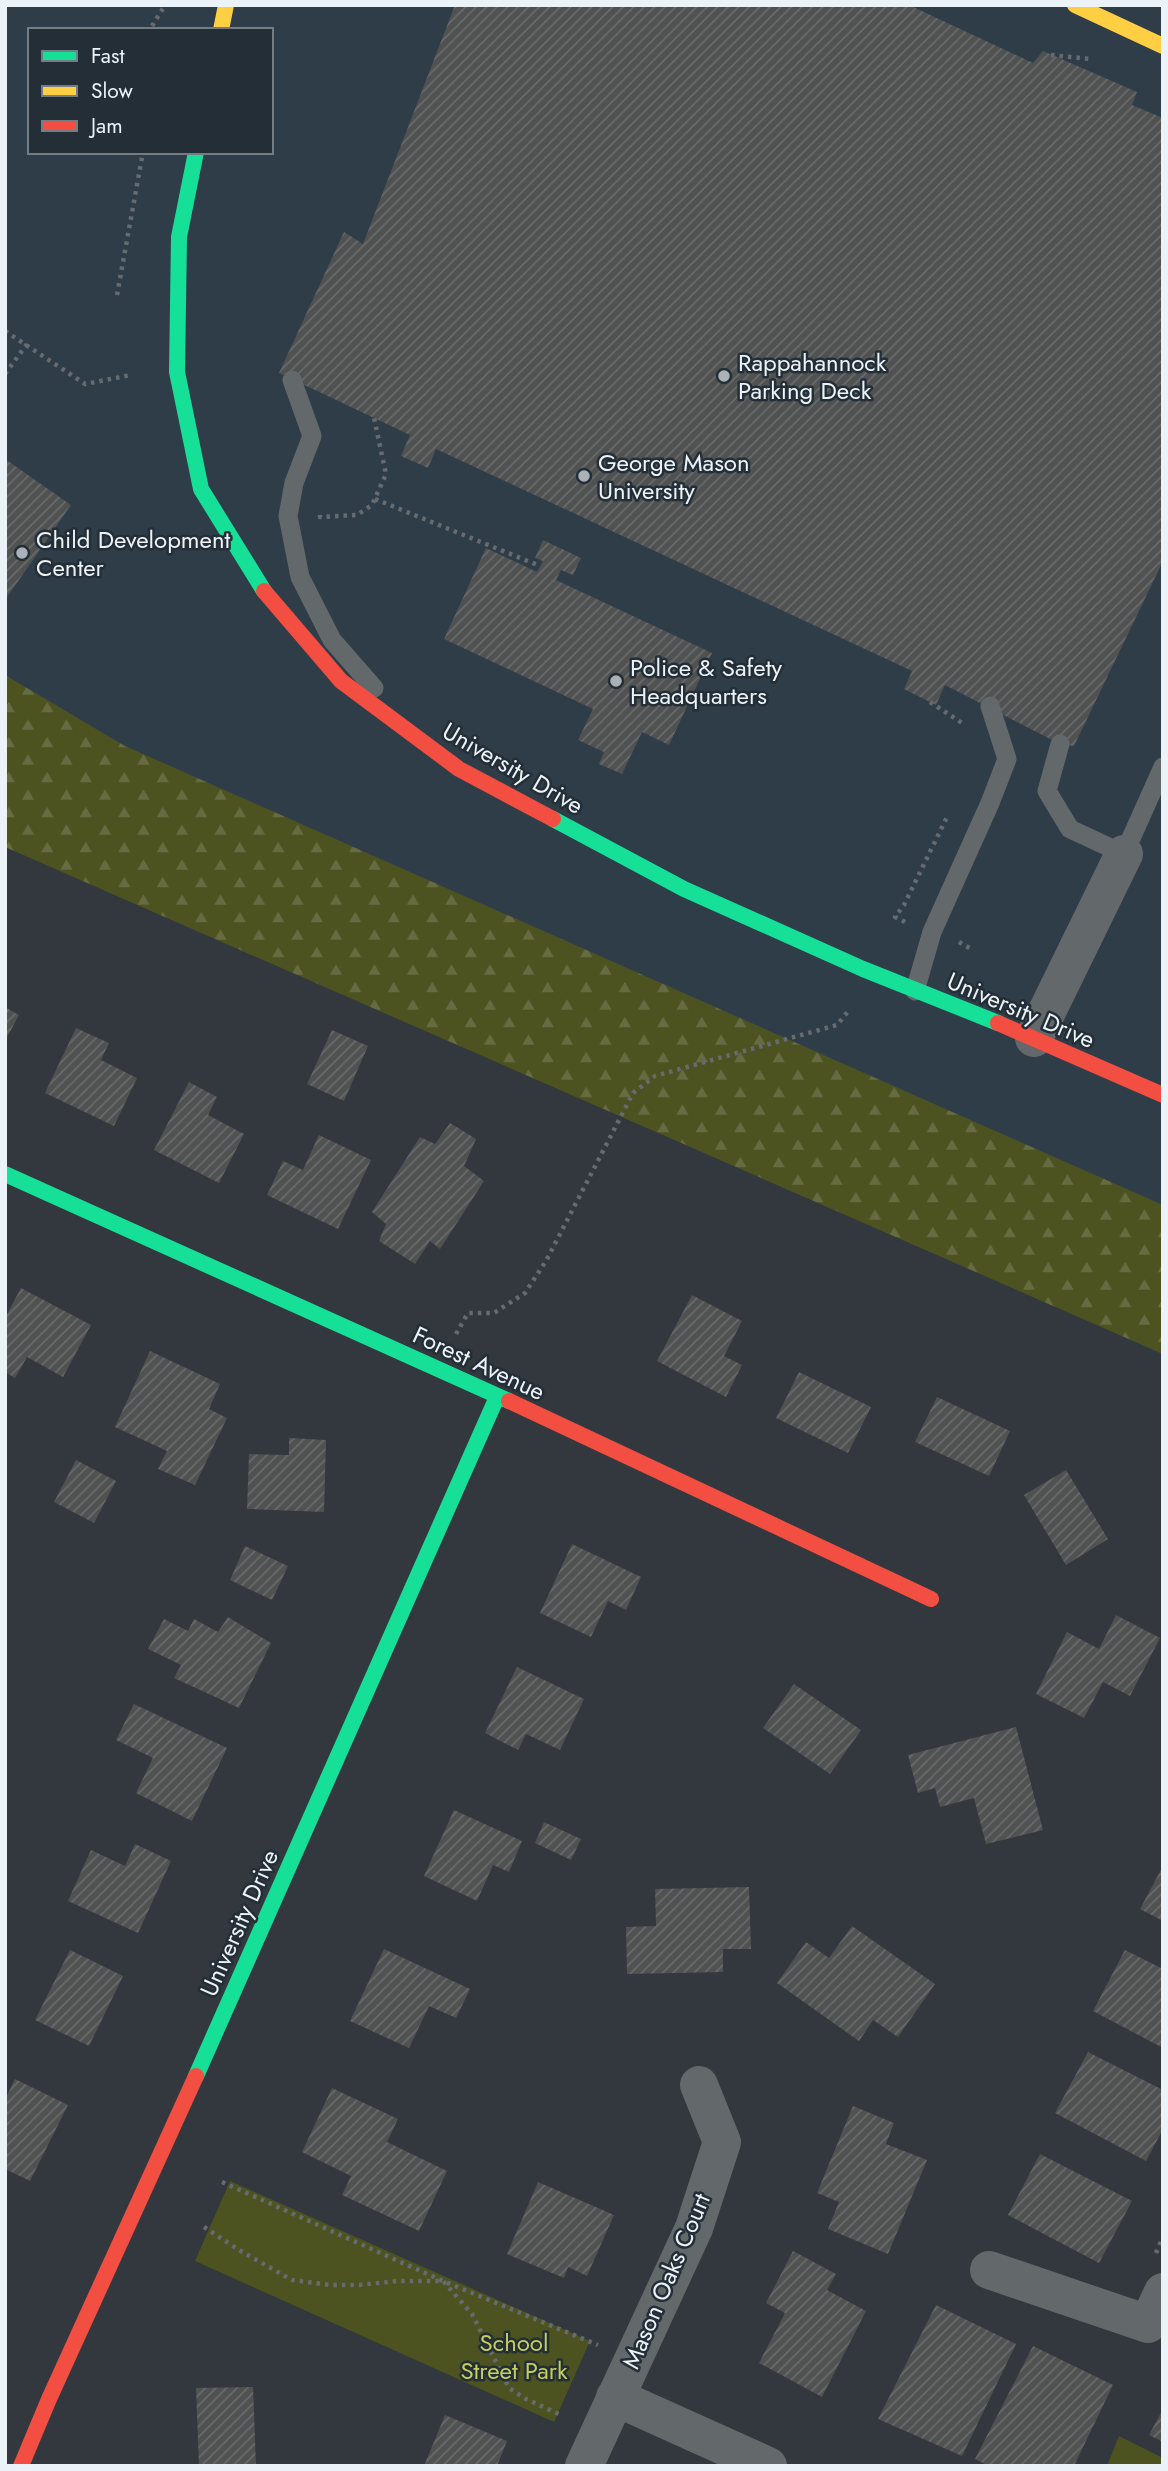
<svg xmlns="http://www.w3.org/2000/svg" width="1168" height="2471" font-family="Jost,sans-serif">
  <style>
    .built { fill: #2f3d49; fill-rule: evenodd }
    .green { fill: #4c5220 }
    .forest { fill: url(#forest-firs) }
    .building { fill: url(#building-hatch) }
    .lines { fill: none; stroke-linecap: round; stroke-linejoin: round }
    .path { stroke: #676a6e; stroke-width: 4.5; stroke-dasharray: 3.5 5; stroke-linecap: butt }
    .lane { stroke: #63686b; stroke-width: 19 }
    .street { stroke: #63686b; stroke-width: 38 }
    .fast { stroke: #16e098; stroke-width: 16 }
    .slow { stroke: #ffcf43; stroke-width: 16 }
    .jam { stroke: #f24e42; stroke-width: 16 }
    .poi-dot { fill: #abb2b7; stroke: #242e37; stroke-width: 2.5 }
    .labels { text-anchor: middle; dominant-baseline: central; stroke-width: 5; stroke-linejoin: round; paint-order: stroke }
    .poi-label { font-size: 24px; fill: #ecf3f8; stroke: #242e37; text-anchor: start }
    .street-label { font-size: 24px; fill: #ecf3f8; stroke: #242e37 }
    .park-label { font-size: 24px; fill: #c3ce5c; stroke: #242e37 }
  </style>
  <defs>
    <pattern id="forest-firs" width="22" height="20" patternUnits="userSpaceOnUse" patternTransform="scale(1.75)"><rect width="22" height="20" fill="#4c5220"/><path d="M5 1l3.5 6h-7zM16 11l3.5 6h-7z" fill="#666b41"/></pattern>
    <pattern id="building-hatch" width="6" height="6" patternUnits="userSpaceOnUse" patternTransform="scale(1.75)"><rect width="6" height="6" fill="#505151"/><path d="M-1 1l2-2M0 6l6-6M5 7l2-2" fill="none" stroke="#696a6b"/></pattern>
  </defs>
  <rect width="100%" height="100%" fill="#32383d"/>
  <path class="built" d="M5,5H1163V1356L659,1116L5,799ZM30,30H271V152H30Z"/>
  <g class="green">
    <path d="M230,2181L590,2341L554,2422L195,2261Z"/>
    <path d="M1119,2436L1163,2458V2466H1107Z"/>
  </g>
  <path class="forest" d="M5,675L125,746L1163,1205V1354L5,847Z"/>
  <g class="building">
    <path d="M455,5H909L1033,63L1043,51L1137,92L1132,105L1163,118V561L1074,746L1060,744L945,685L936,705L904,689L912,671L436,449L428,468L401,456L410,435L279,373L344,232L363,244Z"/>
    <path d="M5,459L71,505L5,600Z"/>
    <path d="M543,540L581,558L573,575L561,570L556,580L712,653L669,745L642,732L622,774L599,764L604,752L578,740L593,709L444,639L486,548L537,572L543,561L535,558Z"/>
    <path d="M5,1007L19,1015L5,1041Z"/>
    <path d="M76,1028L109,1043L101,1060L137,1078L114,1126L45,1093Z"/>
    <path d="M332,1030L368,1046L344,1101L307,1084Z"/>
    <path d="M189,1082L217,1097L208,1115L244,1134L219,1183L154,1150Z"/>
    <path d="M450,1123L476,1139L464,1166L484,1181L440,1249L430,1241L415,1264L379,1241L386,1224L372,1212L420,1137L435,1144Z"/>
    <path d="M319,1135L371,1160L338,1229L267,1195L283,1161L303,1170Z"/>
    <path d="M21,1288L91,1325L63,1377L27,1357L15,1378L5,1372V1318Z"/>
    <path d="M692,1295L742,1321L724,1356L742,1365L726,1397L657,1361Z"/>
    <path d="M150,1351L220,1384L209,1409L227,1418L195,1485L158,1469L167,1451L115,1427Z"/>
    <path d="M799,1372L871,1407L848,1453L776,1418Z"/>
    <path d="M937,1397L1010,1431L989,1476L915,1442Z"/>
    <path d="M289,1438L326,1440L324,1512L247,1509L249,1454L289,1455Z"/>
    <path d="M76,1460L116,1481L94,1523L54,1502Z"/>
    <path d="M1066,1470L1108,1539L1066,1565L1024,1495Z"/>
    <path d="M572,1544L641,1577L626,1610L608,1601L591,1637L540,1613Z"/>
    <path d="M245,1546L288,1566L272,1600L230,1580Z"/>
    <path d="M1116,1615L1160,1638L1130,1696L1103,1682L1084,1718L1036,1694L1067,1632L1099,1649Z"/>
    <path d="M228,1617L271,1643L239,1708L174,1678L181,1665L148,1649L164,1619L188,1631L194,1619L218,1632Z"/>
    <path d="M517,1667L584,1699L560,1750L526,1734L518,1750L485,1733Z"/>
    <path d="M794,1684L861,1730L830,1774L763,1728Z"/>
    <path d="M134,1704L227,1748L192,1821L136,1793L153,1758L116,1740Z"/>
    <path d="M1016,1727L1043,1830L986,1844L974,1798L940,1807L935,1788L918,1793L908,1755Z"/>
    <path d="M454,1810L522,1841L509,1872L493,1865L477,1901L424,1876Z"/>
    <path d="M544,1822L581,1839L571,1860L535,1843Z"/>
    <path d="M135,1844L171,1861L138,1933L68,1901L91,1850L125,1866Z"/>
    <path d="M1163,1866V1921L1140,1909Z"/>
    <path d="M749,1887L751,1949H723V1972L627,1974L626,1927L656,1926L655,1889Z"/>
    <path d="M852,1926L935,1984L898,2037L873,2020L859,2041L777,1983L806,1942L829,1958Z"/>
    <path d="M384,1949L470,1989L456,2018L429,2006L409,2048L350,2021Z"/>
    <path d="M70,1950L123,1976L89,2046L35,2020Z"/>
    <path d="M1125,1950L1163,1969V2048L1093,2011Z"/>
    <path d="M1088,2052L1163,2090V2129L1146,2161L1055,2113Z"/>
    <path d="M15,2079L68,2105L30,2181L5,2169V2100Z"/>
    <path d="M332,2088L398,2119L387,2142L447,2171L419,2231L342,2195L351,2176L302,2152Z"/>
    <path d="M853,2106L894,2123L886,2144L927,2160L888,2254L828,2229L839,2202L817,2193Z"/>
    <path d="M1040,2154L1132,2201L1099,2263L1008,2215Z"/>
    <path d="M538,2182L614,2215L587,2276L568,2267L564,2278L507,2254Z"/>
    <path d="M793,2251L836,2274L827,2290L866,2311L822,2397L759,2363L785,2313L766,2303Z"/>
    <path d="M936,2305L1016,2344L962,2456L878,2419Z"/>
    <path d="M1033,2346L1113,2385L1074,2466H989L975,2459Z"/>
    <path d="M253,2387L256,2466H199L196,2388Z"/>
    <path d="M1163,2409V2442L1149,2435Z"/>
    <path d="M445,2415L507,2441L497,2466H424Z"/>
  </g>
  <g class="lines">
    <g class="path">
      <path d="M152,26L165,5"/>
      <path d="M1051,55L1090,59"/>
      <path d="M117,295L143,152"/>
      <path d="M5,331L85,384L131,375"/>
      <path d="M5,374L27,344"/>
      <path d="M375,499L540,566"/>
      <path d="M320,515V517L357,515L372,505L386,474L374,418"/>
      <path d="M930,702L962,723"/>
      <path d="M905,922L895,917L904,905L947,817"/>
      <path d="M959,942L973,950"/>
      <path d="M456,1334L468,1313H494L525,1293L546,1261L633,1093L655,1076L837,1025L850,1009"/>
      <path d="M222,2182L443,2281L598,2345"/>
      <path d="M204,2227L239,2250L292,2280L330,2285H358L398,2281H443L472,2314L509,2388L526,2399L563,2416"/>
      <path d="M1156,2253L1163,2237"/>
    </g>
    <g class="lane">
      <path d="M292,380L312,436L294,483L288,516L300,577L332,640L374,688"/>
      <path d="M1060,744L1047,791L1070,829L1124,854L1163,767"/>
      <path d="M915,991L932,932L990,803L1007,759L990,706"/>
    </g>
    <g class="street">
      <path d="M1034,1038L1124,854"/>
      <path d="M989,2270L1148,2324L1163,2292"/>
      <path d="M615,2397L768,2466"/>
      <path d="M584,2466L694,2228L722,2142L699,2085"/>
    </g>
    <g class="fast">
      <path d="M196,152L179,237L177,372L201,489L264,591"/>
      <path d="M553,819L684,889L863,969L998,1023"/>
      <path d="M5,1174L509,1401"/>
      <path d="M196,2076L497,1397"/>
    </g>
    <g class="slow">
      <path d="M1075,5L1163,46"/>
      <path d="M221,30L226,5"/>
    </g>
    <g class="jam">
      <path d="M264,591L341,681L459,769L553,819"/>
      <path d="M998,1023L1163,1095"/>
      <path d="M509,1401L931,1599"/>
      <path d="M21,2466L49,2399L196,2076"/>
    </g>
  </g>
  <g class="poi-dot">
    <circle cx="724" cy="376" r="7"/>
    <circle cx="584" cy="476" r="7"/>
    <circle cx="22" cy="553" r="7"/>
    <circle cx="616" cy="681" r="7"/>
  </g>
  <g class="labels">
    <g class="poi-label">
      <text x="738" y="362">Rappahannock<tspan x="738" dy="28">Parking Deck</tspan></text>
      <text x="598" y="462">George Mason<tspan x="598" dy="28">University</tspan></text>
      <text x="36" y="539">Child Development<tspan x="36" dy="28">Center</tspan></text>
      <text x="630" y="667">Police &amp; Safety<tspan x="630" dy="28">Headquarters</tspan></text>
    </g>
    <g class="street-label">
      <text transform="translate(513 768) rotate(30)">University Drive</text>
      <text transform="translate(1021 1010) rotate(23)">University Drive</text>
      <text transform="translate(479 1363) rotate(25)">Forest Avenue</text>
      <text transform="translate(239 1923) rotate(-66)">University Drive</text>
      <text transform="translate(666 2281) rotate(-67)">Mason Oaks Court</text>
    </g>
    <g class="park-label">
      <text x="514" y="2342">School<tspan x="514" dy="28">Street Park</tspan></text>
    </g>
  </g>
  <rect width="1168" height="2471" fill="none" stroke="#ecf3f8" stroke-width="14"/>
  <rect x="28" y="28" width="245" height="126" fill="#242e37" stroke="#747d84" stroke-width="2"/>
  <rect x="42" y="51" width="35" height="10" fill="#16e098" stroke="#747d84" stroke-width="2"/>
  <text x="91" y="63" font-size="21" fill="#ecf3f8">Fast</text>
  <rect x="42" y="86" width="35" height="10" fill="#ffcf43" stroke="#747d84" stroke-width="2"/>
  <text x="91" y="98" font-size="21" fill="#ecf3f8">Slow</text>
  <rect x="42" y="121" width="35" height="10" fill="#f24e42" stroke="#747d84" stroke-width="2"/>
  <text x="91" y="133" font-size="21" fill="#ecf3f8">Jam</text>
</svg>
